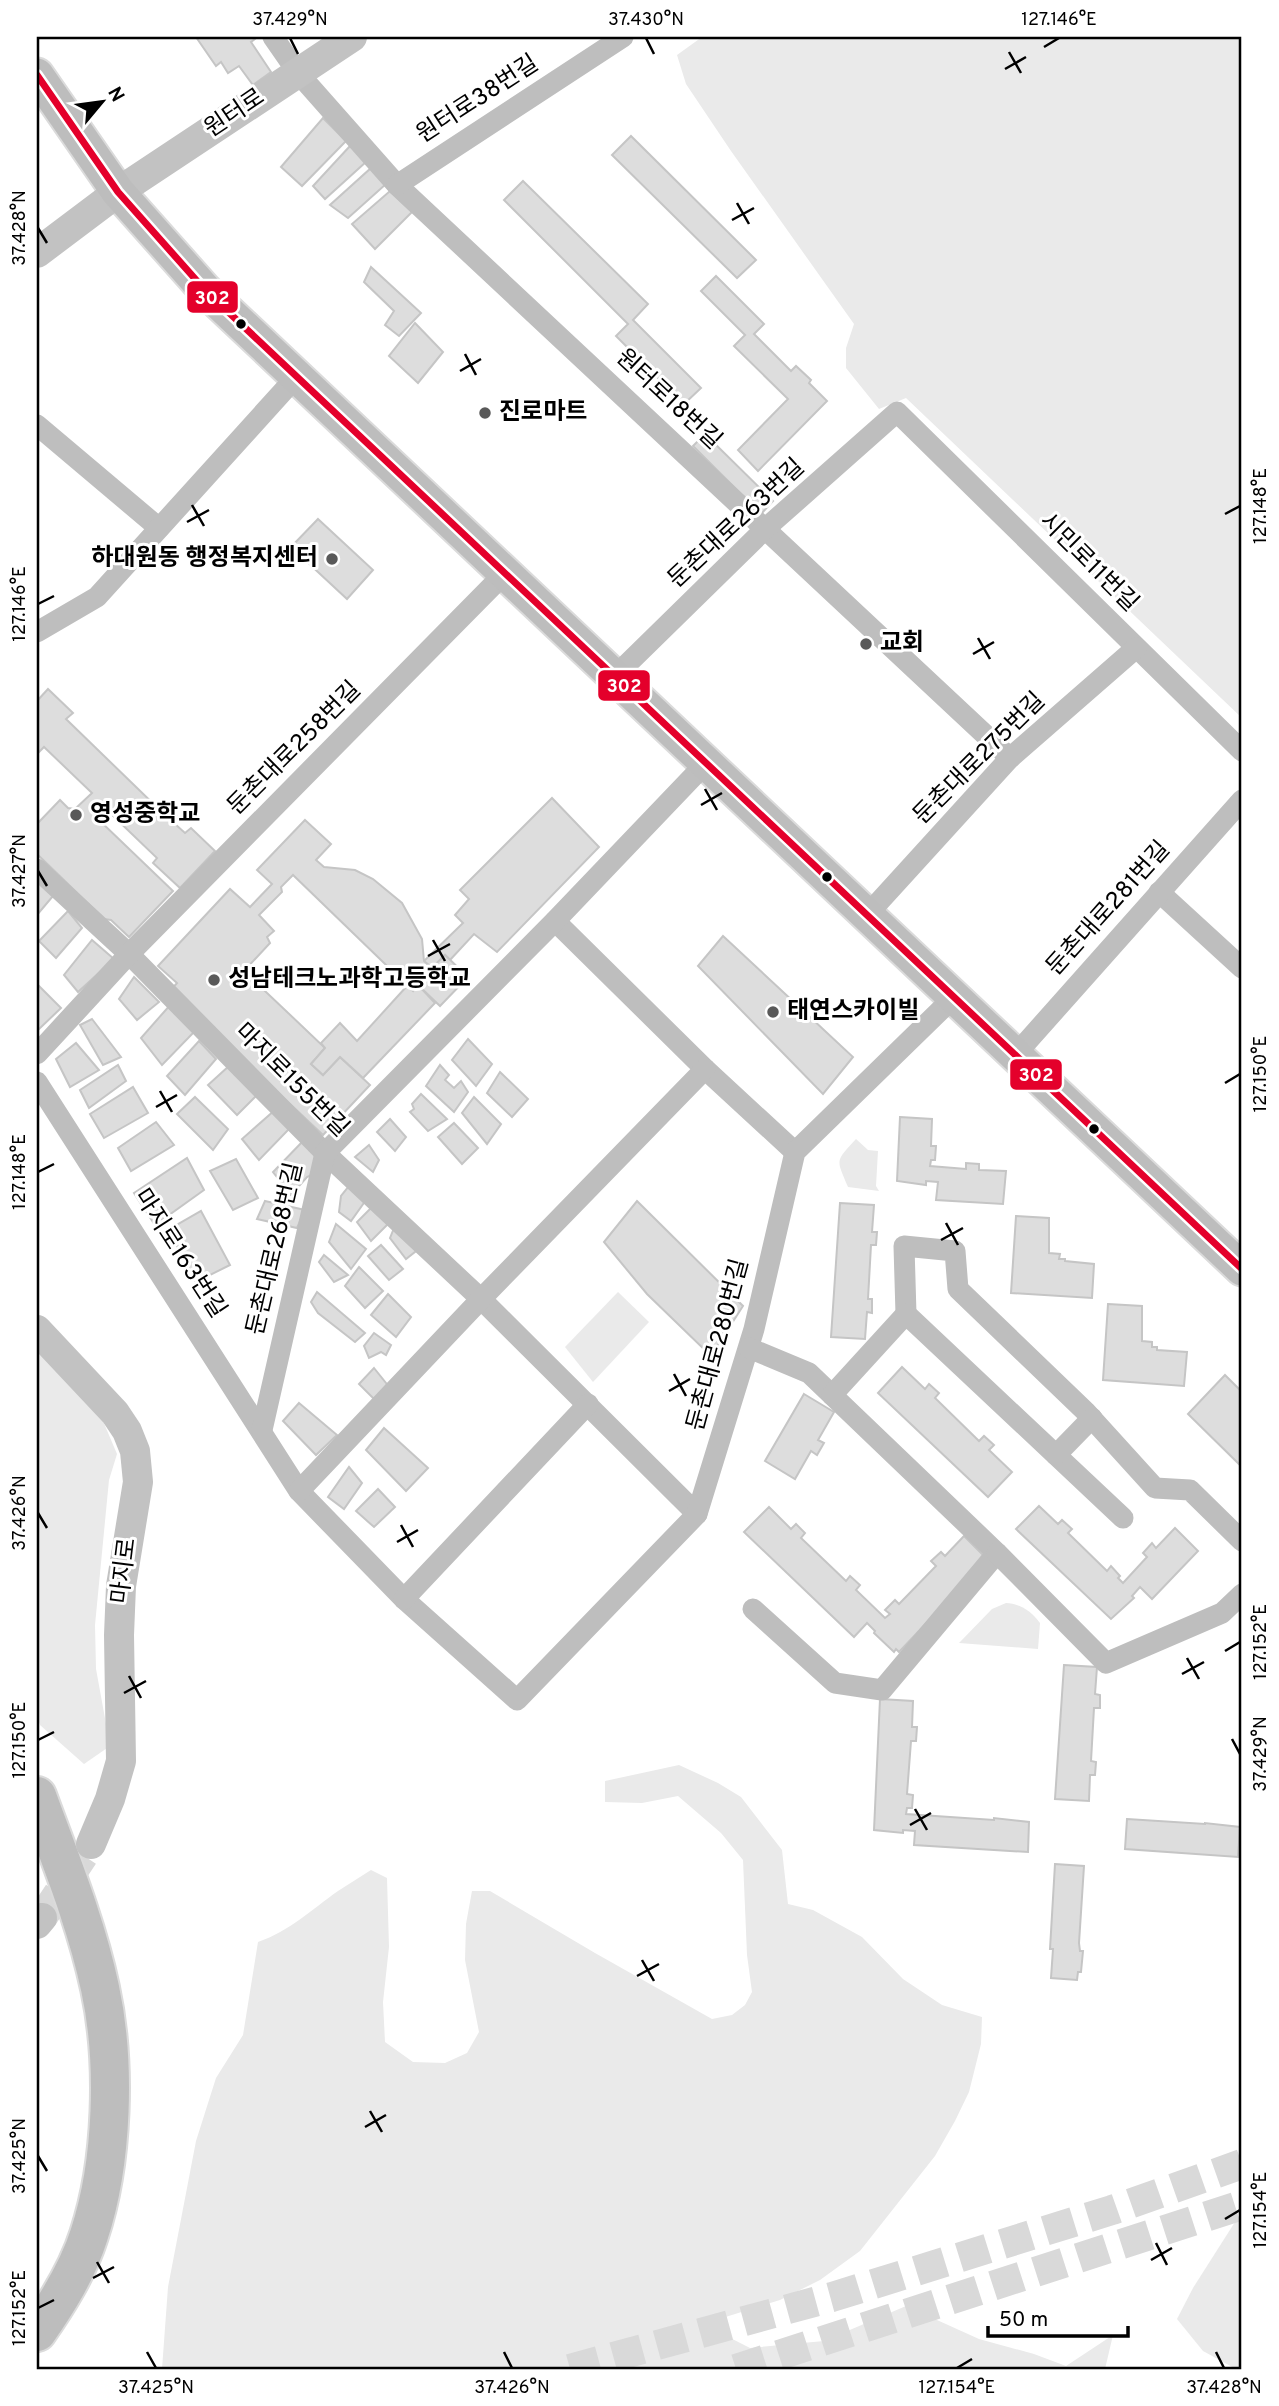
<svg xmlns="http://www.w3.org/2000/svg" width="1279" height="2406" font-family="Overpass,'Noto Sans KR',sans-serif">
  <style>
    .green { fill: #eaeaea }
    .building { fill: #ddd; stroke: #c5c5c5; stroke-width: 2 }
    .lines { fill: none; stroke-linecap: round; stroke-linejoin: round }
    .secondary-tunnel { stroke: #d9d9d9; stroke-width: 30; stroke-dasharray: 30 15; stroke-linecap: butt }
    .primary-casing { stroke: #dbdbdb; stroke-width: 37 }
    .highway-casing { stroke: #dbdbdb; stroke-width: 42 }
    .street { stroke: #bebebe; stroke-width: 21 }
    .secondary { stroke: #c2c2c2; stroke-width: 30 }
    .primary { stroke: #bdbdbd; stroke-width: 33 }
    .highway { stroke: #bdbdbd; stroke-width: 38 }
    .bus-1-casing { stroke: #fff; stroke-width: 12 }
    .bus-1 { stroke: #e4002b; stroke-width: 7 }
    .ticks { fill: none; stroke: #000; stroke-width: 2.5 }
    .bus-dot { fill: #000; stroke: #fff; stroke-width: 2.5 }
    .poi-dot { fill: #595959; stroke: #fff; stroke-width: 2.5 }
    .labels { text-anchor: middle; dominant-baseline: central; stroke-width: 6; stroke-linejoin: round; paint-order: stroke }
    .street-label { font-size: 24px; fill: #000; stroke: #fff }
    .poi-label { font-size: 24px; font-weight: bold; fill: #000; stroke: #fff; text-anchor: start }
    .line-badge { stroke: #fff; stroke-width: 2.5 }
    .badge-label { font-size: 19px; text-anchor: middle; font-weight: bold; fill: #fff }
    .neatline { fill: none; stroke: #000; stroke-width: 2.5 }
    .ticks-label { font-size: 18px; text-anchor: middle; fill: #000 }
  </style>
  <rect width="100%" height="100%" fill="#fff"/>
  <g class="green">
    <path d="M702,37H1242V718L906,398L879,409L846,368V348L854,324L731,151L686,84L677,55Z"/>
    <path d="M856,1139L868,1150L878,1151L876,1186L879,1191L848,1187C836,1158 835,1162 856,1139Z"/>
    <path d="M618,1292L649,1322L593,1382L565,1347Z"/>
    <path d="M37,1348L103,1421L117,1454L109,1480L95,1625L96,1669L110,1746L84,1764L40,1725L37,1716Z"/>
    <path d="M1006,1603C1021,1604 1031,1611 1040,1623L1038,1649L959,1643L992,1609Z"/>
    <path d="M679,1765L718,1783L741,1797L782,1850L788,1904L813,1910L862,1937L903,1979L942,2005L982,2017L981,2044L969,2092L955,2121L935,2156L860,2251L820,2280L780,2300L703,2324L750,2348L824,2341L906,2306L979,2339L1034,2354L1066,2366L1113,2335L1105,2369H162L168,2287L196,2141L216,2078L243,2035L258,1942C290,1931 311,1910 338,1891C349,1884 360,1877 371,1870L387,1878L389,1947L383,2002L385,2042L413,2062L445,2063L467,2053L479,2032L465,1960L466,1924L472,1891H490L595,1953L712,2019L732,2015L745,2005L752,1992L747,1955L743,1860L721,1833L678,1796L642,1803L605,1802V1781Z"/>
    <path d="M1242,2211V2369H1236L1203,2351L1177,2319L1193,2288Z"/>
  </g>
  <g class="building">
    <path d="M196,37H254L255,39L251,42L271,72L253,85L239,66L228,73L221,62L216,66Z"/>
    <path d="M323,118L346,141L302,186L281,167Z"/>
    <path d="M631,136L756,260L737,278L612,155Z"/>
    <path d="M350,146L367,161L325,199L313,186Z"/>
    <path d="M371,168L386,184L348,218L330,205Z"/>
    <path d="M523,181L648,304L633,320L701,388L684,404L616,336L628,324L504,200Z"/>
    <path d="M390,191L412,212L375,249L352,224Z"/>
    <path d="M371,267L421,313L399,336L385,325L394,311L364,282Z"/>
    <path d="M716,276L764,324L754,334L791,371L796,366L811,380L809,383L827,401L758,471L738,450L788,399L734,346L745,335L701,291Z"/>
    <path d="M415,323L443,352L418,383L389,356Z"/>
    <path d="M705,434L773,501L761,514L693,446Z"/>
    <path d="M318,519L373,570L347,599L291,547Z"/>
    <path d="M48,689L73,713L66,719L167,817L174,813L178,817L175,824L185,833L191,828L215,851L180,888L153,863L157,858L109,812L100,821L173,891L129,937L111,920L104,919L37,854V824L60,800L68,808L75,809L92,793L44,747L37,754V701Z"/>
    <path d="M552,798L599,847L497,952L474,934L450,960L445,955L432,968L424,961L463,923L455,915L469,899L460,890Z"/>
    <path d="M305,820L331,844L316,860L324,867L355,870L373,879L402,903L422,939L424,961L432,968L445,955L468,977L440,1006L418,985L413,991L293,875L281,887L282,892L259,915L274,931L267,937L270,943L244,971L325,1048L311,1064L323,1075L340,1057L370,1085L323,1135L170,991L177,983L158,966L230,889L250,907L272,884L257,870Z"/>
    <path d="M40,882L53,896L37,915V885Z"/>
    <path d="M68,911L82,928L56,958L39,941Z"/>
    <path d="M723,936L853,1057L823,1094L698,966Z"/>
    <path d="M92,940L114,959L78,992L64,975Z"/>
    <path d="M134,977L159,1002L137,1020L119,999Z"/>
    <path d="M37,984L61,1008L37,1031Z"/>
    <path d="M418,985L435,1003L363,1078L340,1057L323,1075L311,1064L325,1048L321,1043L340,1023L357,1041L407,986L413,991Z"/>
    <path d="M171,1004L195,1031L162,1065L141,1038Z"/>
    <path d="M92,1019L121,1057L103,1065L80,1025Z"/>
    <path d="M468,1039L492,1064L476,1086L452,1060Z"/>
    <path d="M199,1041L216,1059L185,1095L167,1076Z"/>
    <path d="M76,1043L99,1070L70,1087L56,1059Z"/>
    <path d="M118,1065L126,1081L89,1108L80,1090Z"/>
    <path d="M440,1065L449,1075L445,1080L454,1088L461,1081L468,1092L454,1112L426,1086Z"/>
    <path d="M229,1066L256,1096L237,1115L208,1085Z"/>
    <path d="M500,1072L528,1099L512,1117L487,1093Z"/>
    <path d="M133,1087L148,1113L104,1138L90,1114Z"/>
    <path d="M421,1094L447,1119L428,1131L410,1112L414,1109L412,1104Z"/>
    <path d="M195,1097L228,1129L213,1150L177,1114Z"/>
    <path d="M474,1097L501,1124L487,1144L462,1113Z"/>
    <path d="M275,1110L290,1128L259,1160L242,1139Z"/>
    <path d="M900,1117L932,1119L931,1146H936L935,1160H931L930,1166L966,1169V1163L979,1164V1170L1006,1171L1003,1204L936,1200L938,1182L926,1181V1185L897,1181Z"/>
    <path d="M390,1119L406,1137L395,1151L377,1132Z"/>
    <path d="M156,1122L174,1145L131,1171L118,1148Z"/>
    <path d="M454,1123L478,1148L462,1164L438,1137Z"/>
    <path d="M305,1139L321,1154L320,1171L307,1177L291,1195L273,1172Z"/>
    <path d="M369,1145L379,1160L373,1172L355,1157Z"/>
    <path d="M187,1158L204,1190L155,1225L134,1193Z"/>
    <path d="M236,1159L258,1198L233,1210L210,1171Z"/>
    <path d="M349,1186L366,1200L351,1221L339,1212L341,1196Z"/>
    <path d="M265,1201L305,1210L297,1228L257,1219Z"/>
    <path d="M637,1201L743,1306L711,1356L647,1294L604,1242Z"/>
    <path d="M840,1203L874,1205L872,1232H877L876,1245H871L868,1299H872V1313L867,1312L865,1339L831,1337Z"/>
    <path d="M374,1205L390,1222L371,1241L357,1222Z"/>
    <path d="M201,1211L230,1265L196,1282L168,1230Z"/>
    <path d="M1016,1216L1049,1218V1253L1060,1254L1059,1259H1065V1261L1094,1264L1092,1298L1011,1293Z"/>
    <path d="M336,1224L366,1249L351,1269L329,1242Z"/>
    <path d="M394,1228L420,1248L406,1259L390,1238Z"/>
    <path d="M381,1245L403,1269L389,1280L368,1256Z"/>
    <path d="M324,1255L348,1275L334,1282L319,1262Z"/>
    <path d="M359,1267L383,1291L365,1308L345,1286Z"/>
    <path d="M317,1292L365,1333L355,1342L318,1313L311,1302Z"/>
    <path d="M388,1294L411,1317L396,1337L371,1315Z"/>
    <path d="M1108,1304L1142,1306V1341L1152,1342V1347H1157V1350L1187,1352L1184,1386L1103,1380Z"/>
    <path d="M374,1333L391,1345L386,1355L381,1352L369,1358L364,1346Z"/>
    <path d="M902,1367L925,1389L929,1384L939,1393L935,1398L979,1441L984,1436L994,1445L989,1450L1012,1472L988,1497L878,1393Z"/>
    <path d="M374,1368L390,1388L374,1399L359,1384Z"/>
    <path d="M1225,1375L1242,1392V1467L1188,1414Z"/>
    <path d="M804,1394L834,1412L818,1440L824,1443L817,1455L811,1451L795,1479L765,1461Z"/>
    <path d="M299,1403L337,1435L316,1455L283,1421Z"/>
    <path d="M384,1428L428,1468L406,1491L366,1450Z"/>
    <path d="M349,1467L362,1483L344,1509L328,1497Z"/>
    <path d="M378,1489L395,1507L374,1527L356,1511Z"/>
    <path d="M1039,1506L1058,1524L1062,1520L1072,1529L1068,1533L1107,1571L1111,1566L1120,1576L1118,1578L1123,1583L1147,1557L1143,1553L1152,1543L1156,1548L1175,1528L1198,1551L1152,1599L1140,1587L1132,1596L1134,1598L1111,1619L1016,1529Z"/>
    <path d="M769,1507L791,1529L796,1524L805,1533L801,1538L846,1581L850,1576L860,1585L856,1590L885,1618L890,1614L885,1610L895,1600L899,1604L936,1566L931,1561L941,1552L945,1556L964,1536L987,1559L899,1652L896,1649L894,1652L874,1633L875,1631L867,1623L854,1637L744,1532Z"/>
    <path d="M1064,1665L1097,1667L1095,1694L1100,1695V1708H1094L1091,1761L1096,1762L1095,1775H1090L1089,1801L1055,1799Z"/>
    <path d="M880,1699L913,1701L912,1727H917L916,1741H911L907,1794L913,1795L912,1808H907L906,1814L994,1820V1818L1029,1822L1028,1852L914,1845L915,1831L903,1830V1833L874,1830Z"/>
    <path d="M1127,1819L1205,1824V1823L1240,1827L1238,1857L1125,1849Z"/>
    <path d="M1055,1864L1084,1866L1079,1943L1080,1951H1083L1081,1972H1078L1077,1980L1051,1978L1053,1949H1050Z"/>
  </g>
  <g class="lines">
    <g class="secondary-tunnel">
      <path d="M42,1918L91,1844"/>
      <path d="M570,2369L832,2297L1112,2210L1242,2164"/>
      <path d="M736,2369L1242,2205"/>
    </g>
    <defs>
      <path id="primary" d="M37,75L118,192L205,290L1242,1269"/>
      <path id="highway" d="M37,1796C60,1859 86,1922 100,1988C116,2062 113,2162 89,2235C78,2270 58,2302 37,2332"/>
    </defs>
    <use href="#primary" class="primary-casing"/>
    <use href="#highway" class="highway-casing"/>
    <g class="street">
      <path d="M273,37L298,73L397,185L1010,758"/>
      <path d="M397,185L623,37"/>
      <path d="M37,425L159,528"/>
      <path d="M37,632L97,597L297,376"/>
      <path d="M615,676L766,528L897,412L1242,751"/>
      <path d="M37,869L129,954L325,1153L481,1299L697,1514"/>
      <path d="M1159,892L1242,968"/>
      <path d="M867,915L1010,758L1136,648"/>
      <path d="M555,921L705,1069L795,1152"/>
      <path d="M37,1054L129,954L505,573"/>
      <path d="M1016,1054L1242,800"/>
      <path d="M37,1082L299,1491L404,1599L517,1700L697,1514L754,1329L795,1152L953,998"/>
      <path d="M906,1314L904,1246L955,1251L958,1289L1086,1412L1155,1488L1190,1490L1242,1541"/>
      <path d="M749,1348L809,1373L997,1553L882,1690L835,1683L753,1609"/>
      <path d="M832,1395L906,1314L1123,1518"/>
      <path d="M262,1430L325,1153L555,921L706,763"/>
      <path d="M1056,1455L1092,1418"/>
      <path d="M299,1491L481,1299L705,1069"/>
      <path d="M997,1553L1106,1663L1222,1613L1242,1594"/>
      <path d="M404,1599L588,1404"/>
    </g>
    <g class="secondary">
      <path d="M37,253L118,192L352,37"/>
      <path d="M37,1330L115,1413L127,1431L135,1451L138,1482L121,1586L119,1635L121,1761L110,1799L91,1844"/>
      <path d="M37,1924L42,1918"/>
    </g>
    <use href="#primary" class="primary"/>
    <use href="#highway" class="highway"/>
    <defs>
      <path id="bus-1" d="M37,75L118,192L205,290L1242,1269"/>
    </defs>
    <use href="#bus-1" class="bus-1-casing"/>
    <use href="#bus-1" class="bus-1"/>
  </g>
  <path class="ticks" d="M290,38L298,54M646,38L654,54M1044,47L1059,38M1009,52L1021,73M1005,69L1026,57M737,203L749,224M732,220L754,208M38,228L47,243M465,354L476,375M460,371L481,359M192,505L204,526M1225,514L1240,506M187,522L209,510M38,604L54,596M978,638L990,659M973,654L994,642M705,789L717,810M701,805L722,793M38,871L47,886M433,940L445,961M428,956L450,944M1225,1083L1240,1074M160,1091L172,1112M156,1107L177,1095M38,1172L54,1164M946,1223L958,1245M941,1240L963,1228M674,1374L686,1396M669,1391L690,1379M38,1513L47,1528M401,1525L413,1547M397,1542L418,1530M1225,1651L1240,1642M1187,1658L1199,1679M1182,1674L1204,1662M129,1676L141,1698M124,1693L146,1681M1232,1739L1240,1754M38,1740L54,1732M915,1809L927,1830M910,1825L931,1813M642,1960L654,1981M637,1976L659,1964M370,2111L382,2132M365,2127L386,2115M38,2156L47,2171M1225,2219L1240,2210M1156,2243L1167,2265M1151,2260L1172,2248M97,2262L109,2283M93,2278L114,2267M38,2308L54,2300M147,2352L156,2368M504,2352L512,2368M1216,2352L1224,2368M957,2368L972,2359"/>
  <g class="bus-dot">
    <circle cx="241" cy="324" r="6"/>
    <circle cx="827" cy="877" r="6"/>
    <circle cx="1094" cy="1129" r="6"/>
  </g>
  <g class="poi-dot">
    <circle cx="485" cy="413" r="7"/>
    <circle cx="332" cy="559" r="7"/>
    <circle cx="866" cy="644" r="7"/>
    <circle cx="76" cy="815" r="7"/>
    <circle cx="214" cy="980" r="7"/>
    <circle cx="773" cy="1012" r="7"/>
  </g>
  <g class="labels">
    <g class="street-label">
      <text transform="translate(478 100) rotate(-33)">원터로38번길</text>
      <text transform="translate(235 114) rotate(-34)">원터로</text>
      <text transform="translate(668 400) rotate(43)">원터로18번길</text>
      <text transform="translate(737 524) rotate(-43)">둔촌대로263번길</text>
      <text transform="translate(1088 563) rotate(45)">시민로11번길</text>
      <text transform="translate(295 749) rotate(-45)">둔촌대로258번길</text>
      <text transform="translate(980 759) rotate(-45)">둔촌대로275번길</text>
      <text transform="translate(1109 909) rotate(-48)">둔촌대로281번길</text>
      <text transform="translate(291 1081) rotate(45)">마지로155번길</text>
      <text transform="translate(276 1249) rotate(-77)">둔촌대로268번길</text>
      <text transform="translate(179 1254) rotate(57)">마지로163번길</text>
      <text transform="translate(719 1345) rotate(-75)">둔촌대로280번길</text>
      <text transform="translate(125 1571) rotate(-83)">마지로</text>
    </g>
    <g class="poi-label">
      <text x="499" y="413">진로마트</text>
      <text x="318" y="559" text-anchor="end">하대원동 행정복지센터</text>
      <text x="880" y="644">교회</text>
      <text x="90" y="815">영성중학교</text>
      <text x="228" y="980">성남테크노과학고등학교</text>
      <text x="787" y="1012">태연스카이빌</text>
    </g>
  </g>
  <g class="line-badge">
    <rect x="186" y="280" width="53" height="34" rx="7" fill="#e4002b"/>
    <rect x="597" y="669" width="54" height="33" rx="7" fill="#e4002b"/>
    <rect x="1009" y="1058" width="54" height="33" rx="7" fill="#e4002b"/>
  </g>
  <g class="badge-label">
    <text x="212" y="304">302</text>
    <text x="624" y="692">302</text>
    <text x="1036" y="1081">302</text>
  </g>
  <rect width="1279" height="2406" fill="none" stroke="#ffffff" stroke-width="77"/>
  <g transform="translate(102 102) rotate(61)" stroke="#ffffff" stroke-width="5" paint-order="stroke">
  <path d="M0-5L12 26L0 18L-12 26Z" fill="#000000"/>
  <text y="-10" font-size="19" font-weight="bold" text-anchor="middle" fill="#000000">N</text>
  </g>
  <path d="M988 2326v10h140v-10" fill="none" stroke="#000000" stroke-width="3.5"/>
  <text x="999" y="2326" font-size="21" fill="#000000" stroke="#ffffff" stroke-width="5" paint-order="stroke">50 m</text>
  <rect x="38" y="38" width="1202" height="2330" class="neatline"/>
  <g class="ticks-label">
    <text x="290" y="25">37.429°N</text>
    <text x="646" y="25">37.430°N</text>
    <text x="1059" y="25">127.146°E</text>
    <text transform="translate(19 228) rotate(-90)" y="6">37.428°N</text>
    <text transform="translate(1260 506) rotate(-90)" y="6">127.148°E</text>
    <text transform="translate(19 604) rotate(-90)" y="6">127.146°E</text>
    <text transform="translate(19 871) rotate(-90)" y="6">37.427°N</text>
    <text transform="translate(1260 1074) rotate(-90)" y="6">127.150°E</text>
    <text transform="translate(19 1172) rotate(-90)" y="6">127.148°E</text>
    <text transform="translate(19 1513) rotate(-90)" y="6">37.426°N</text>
    <text transform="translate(1260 1642) rotate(-90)" y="6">127.152°E</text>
    <text transform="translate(19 1740) rotate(-90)" y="6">127.150°E</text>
    <text transform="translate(1260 1754) rotate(-90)" y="6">37.429°N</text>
    <text transform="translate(19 2156) rotate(-90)" y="6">37.425°N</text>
    <text transform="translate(1260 2210) rotate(-90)" y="6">127.154°E</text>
    <text transform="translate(19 2308) rotate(-90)" y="6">127.152°E</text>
    <text x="156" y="2393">37.425°N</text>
    <text x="512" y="2393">37.426°N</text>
    <text x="957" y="2393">127.154°E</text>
    <text x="1224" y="2393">37.428°N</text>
  </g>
</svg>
